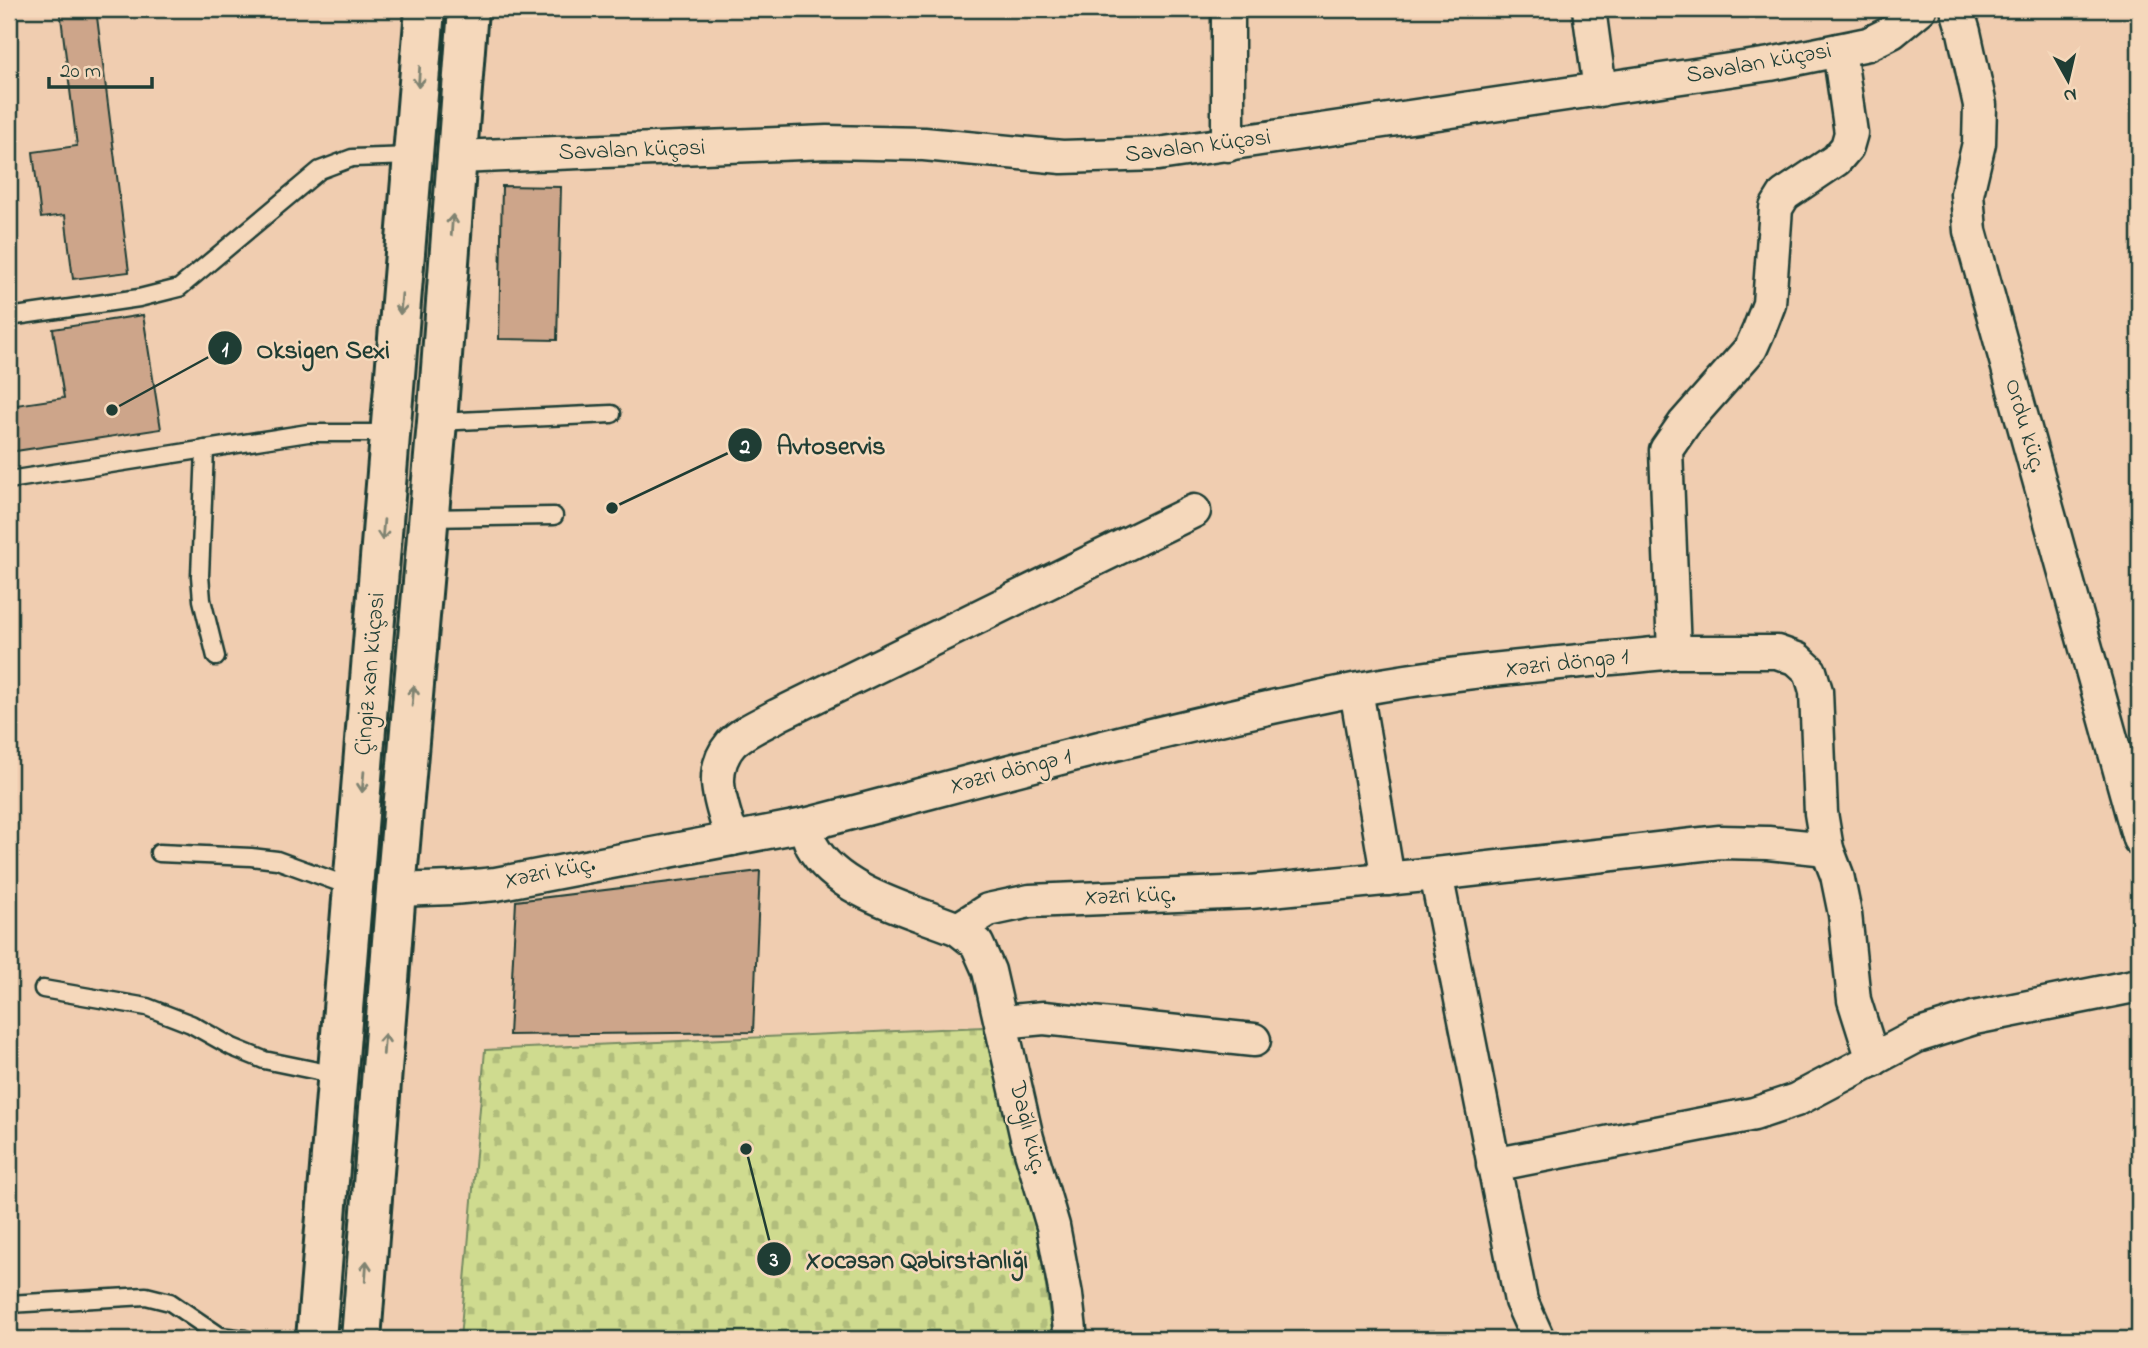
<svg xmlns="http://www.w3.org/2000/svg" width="2148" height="1348" font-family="'Indie Flower',sans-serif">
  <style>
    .cemetery { fill: url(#cemetery-stones); stroke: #778c62; stroke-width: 2 }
    .building { fill: #cda58a; stroke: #1f3d34; stroke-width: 2 }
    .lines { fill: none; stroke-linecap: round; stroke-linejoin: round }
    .lane-casing { stroke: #1f3d34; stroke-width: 21 }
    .street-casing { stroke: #1f3d34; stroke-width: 37 }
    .primary-casing { stroke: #1f3d34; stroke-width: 44 }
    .lane { stroke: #f5d8bb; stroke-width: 16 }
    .street { stroke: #f5d8bb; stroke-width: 32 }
    .primary { stroke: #f5d8bb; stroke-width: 38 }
    .oneway { stroke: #7f8371 }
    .labels { text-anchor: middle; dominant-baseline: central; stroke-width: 5; stroke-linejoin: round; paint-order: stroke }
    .street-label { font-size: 24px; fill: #1f3d34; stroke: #f5d8bb }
    .leader { fill: none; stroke: #1f3d34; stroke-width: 2.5 }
    .callout-dot { fill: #1f3d34; stroke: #f5d8bb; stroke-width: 2.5 }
    .mark-label { font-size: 21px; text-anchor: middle; font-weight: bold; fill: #fff }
    .callout-label { font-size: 26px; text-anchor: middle; font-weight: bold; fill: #1f3d34; stroke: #f5d8bb; stroke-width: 5; stroke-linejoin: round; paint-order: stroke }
  </style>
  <defs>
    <pattern id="cemetery-stones" width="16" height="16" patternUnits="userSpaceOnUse" patternTransform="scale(1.75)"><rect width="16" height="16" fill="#cfdb8f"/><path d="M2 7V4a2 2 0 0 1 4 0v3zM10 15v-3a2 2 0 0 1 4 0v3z" fill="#b1bd7c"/></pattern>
  </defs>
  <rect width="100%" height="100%" fill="#f0cdb0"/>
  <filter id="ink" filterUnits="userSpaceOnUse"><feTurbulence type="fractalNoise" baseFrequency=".0143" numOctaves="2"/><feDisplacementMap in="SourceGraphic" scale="14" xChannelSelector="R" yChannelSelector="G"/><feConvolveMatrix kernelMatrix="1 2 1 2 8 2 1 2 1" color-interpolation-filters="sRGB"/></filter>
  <g filter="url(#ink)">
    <path class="cemetery" d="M983,1027L1041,1249L1053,1339H460L485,1050Z"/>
    <g class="building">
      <path d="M60,9H96L129,272L73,279L65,215L41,218L33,152L77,146Z"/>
      <path d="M502,186L561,187L557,340L499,339Z"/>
      <path d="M143,315L161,429L9,452V406L64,398L53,329Z"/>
      <path d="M760,871L753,1032L509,1035L516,901Z"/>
    </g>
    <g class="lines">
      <defs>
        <g id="lane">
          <path d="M9,317L139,298L179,288L320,170L352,158L413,156"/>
          <path d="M437,422L612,414"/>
          <path d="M205,449L200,576L202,600L216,657"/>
          <path d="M9,480L308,433H391"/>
          <path d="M428,518L554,516"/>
          <path d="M159,853L251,857L277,860L354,888"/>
          <path d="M43,989L147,1007L191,1024L232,1047L264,1060L337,1075"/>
          <path d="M9,1304L146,1296L170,1302L220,1336L245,1339"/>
        </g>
        <g id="street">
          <path d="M1228,9V145"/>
          <path d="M1589,9L1600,90"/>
          <path d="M1957,9L1964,32L1980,105L1979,143L1967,194L1970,231L2139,839"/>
          <path d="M458,157L827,142L924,144L1062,157L1158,154L1770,64L1868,44L1892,32L1920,9"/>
          <path d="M1674,652H1777L1797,659L1810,671L1816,691L1821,813L1827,849L1837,875L1845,914L1854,1000L1873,1060"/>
          <path d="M1356,690L1388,879"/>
          <path d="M805,825C987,778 1169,726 1354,690C1459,670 1568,663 1674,652L1666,450L1684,424L1751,348L1759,330L1769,304L1776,208L1784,195L1836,160L1847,147L1851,133L1839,50"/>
          <path d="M732,839C723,807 706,773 731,744C742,732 764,723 778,715L1194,511"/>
          <path d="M1436,874L1720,842L1768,843L1827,849"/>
          <path d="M396,890L452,888L496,884L805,825C807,832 809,840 812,846C838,893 911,910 958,929L988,910L1030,901L1250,892L1436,874L1521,1301L1538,1339"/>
          <path d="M958,929L977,944L989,971L1027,1138L1053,1226L1066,1295L1071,1339"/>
          <path d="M1002,1022L1044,1018L1254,1040"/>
          <path d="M1493,1165L1754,1114L1796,1100L1917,1036L1974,1018L2139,985"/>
        </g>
        <g id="primary">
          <path d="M316,1339L425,9"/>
          <path d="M361,1339L396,890L437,422L468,9"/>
        </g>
      </defs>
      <use href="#lane" class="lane-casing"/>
      <use href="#street" class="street-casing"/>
      <use href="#primary" class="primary-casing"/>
      <use href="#lane" class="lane"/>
      <use href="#street" class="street"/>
      <use href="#primary" class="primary"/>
    </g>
    <defs><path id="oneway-shaft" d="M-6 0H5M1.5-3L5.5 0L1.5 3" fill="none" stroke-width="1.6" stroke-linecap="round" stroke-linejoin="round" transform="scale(1.75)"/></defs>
    <g class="oneway">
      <use href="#oneway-shaft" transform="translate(419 77) rotate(94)"/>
      <use href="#oneway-shaft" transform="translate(452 225) rotate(-86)"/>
      <use href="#oneway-shaft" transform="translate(401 304) rotate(95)"/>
      <use href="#oneway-shaft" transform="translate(383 530) rotate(95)"/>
      <use href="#oneway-shaft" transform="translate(413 696) rotate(-85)"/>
      <use href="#oneway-shaft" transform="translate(363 782) rotate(95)"/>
      <use href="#oneway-shaft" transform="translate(384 1044) rotate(-86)"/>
      <use href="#oneway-shaft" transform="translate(366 1271) rotate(-86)"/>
    </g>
  </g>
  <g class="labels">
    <g class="street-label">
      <text transform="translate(1759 64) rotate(-10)">Savalan küçəsi</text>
      <text transform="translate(1198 147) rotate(-7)">Savalan küçəsi</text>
      <text transform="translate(632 151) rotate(-2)">Savalan küçəsi</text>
      <text transform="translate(2024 426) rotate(74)">Ordu küç.</text>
      <text transform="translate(1567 664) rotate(-6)">Xəzri döngə 1</text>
      <text transform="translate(371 674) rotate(-85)">Çingiz xan küçəsi</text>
      <text transform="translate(1011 772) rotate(-14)">Xəzri döngə 1</text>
      <text transform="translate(550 873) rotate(-11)">Xəzri küç.</text>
      <text transform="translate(1130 897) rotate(-2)">Xəzri küç.</text>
      <text transform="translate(1027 1128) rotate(76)">Dağlı küç.</text>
    </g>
  </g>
  <path class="leader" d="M112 410L225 348M612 508L745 445M746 1149L774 1259"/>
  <g class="callout-dot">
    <circle cx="112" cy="410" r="7"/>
    <circle cx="612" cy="508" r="7"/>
    <circle cx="746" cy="1149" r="7"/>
    <circle cx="225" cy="348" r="18"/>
    <circle cx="745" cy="445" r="18"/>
    <circle cx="774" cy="1259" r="18"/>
  </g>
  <g class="mark-label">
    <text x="225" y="356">1</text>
    <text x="745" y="453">2</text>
    <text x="774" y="1266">3</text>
  </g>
  <g class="callout-label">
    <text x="323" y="358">Oksigen Sexi</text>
    <text x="831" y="454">Avtoservis</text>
    <text x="917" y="1268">Xocəsən Qəbirstanlığı</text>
  </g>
  <rect width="2148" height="1348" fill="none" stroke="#f5d8bb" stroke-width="35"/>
  <rect x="18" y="18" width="2113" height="1313" fill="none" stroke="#1f3d34" stroke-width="2.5" filter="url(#ink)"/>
  <g transform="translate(2068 80) rotate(172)" stroke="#f5d8bb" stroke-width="5" paint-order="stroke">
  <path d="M0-5L12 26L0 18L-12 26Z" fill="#1f3d34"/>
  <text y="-10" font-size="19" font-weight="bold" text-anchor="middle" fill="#1f3d34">N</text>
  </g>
  <path d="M49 77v10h103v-10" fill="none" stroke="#1f3d34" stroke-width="3.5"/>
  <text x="60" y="77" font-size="21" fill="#1f3d34" stroke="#f5d8bb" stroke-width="5" paint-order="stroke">20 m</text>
</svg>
